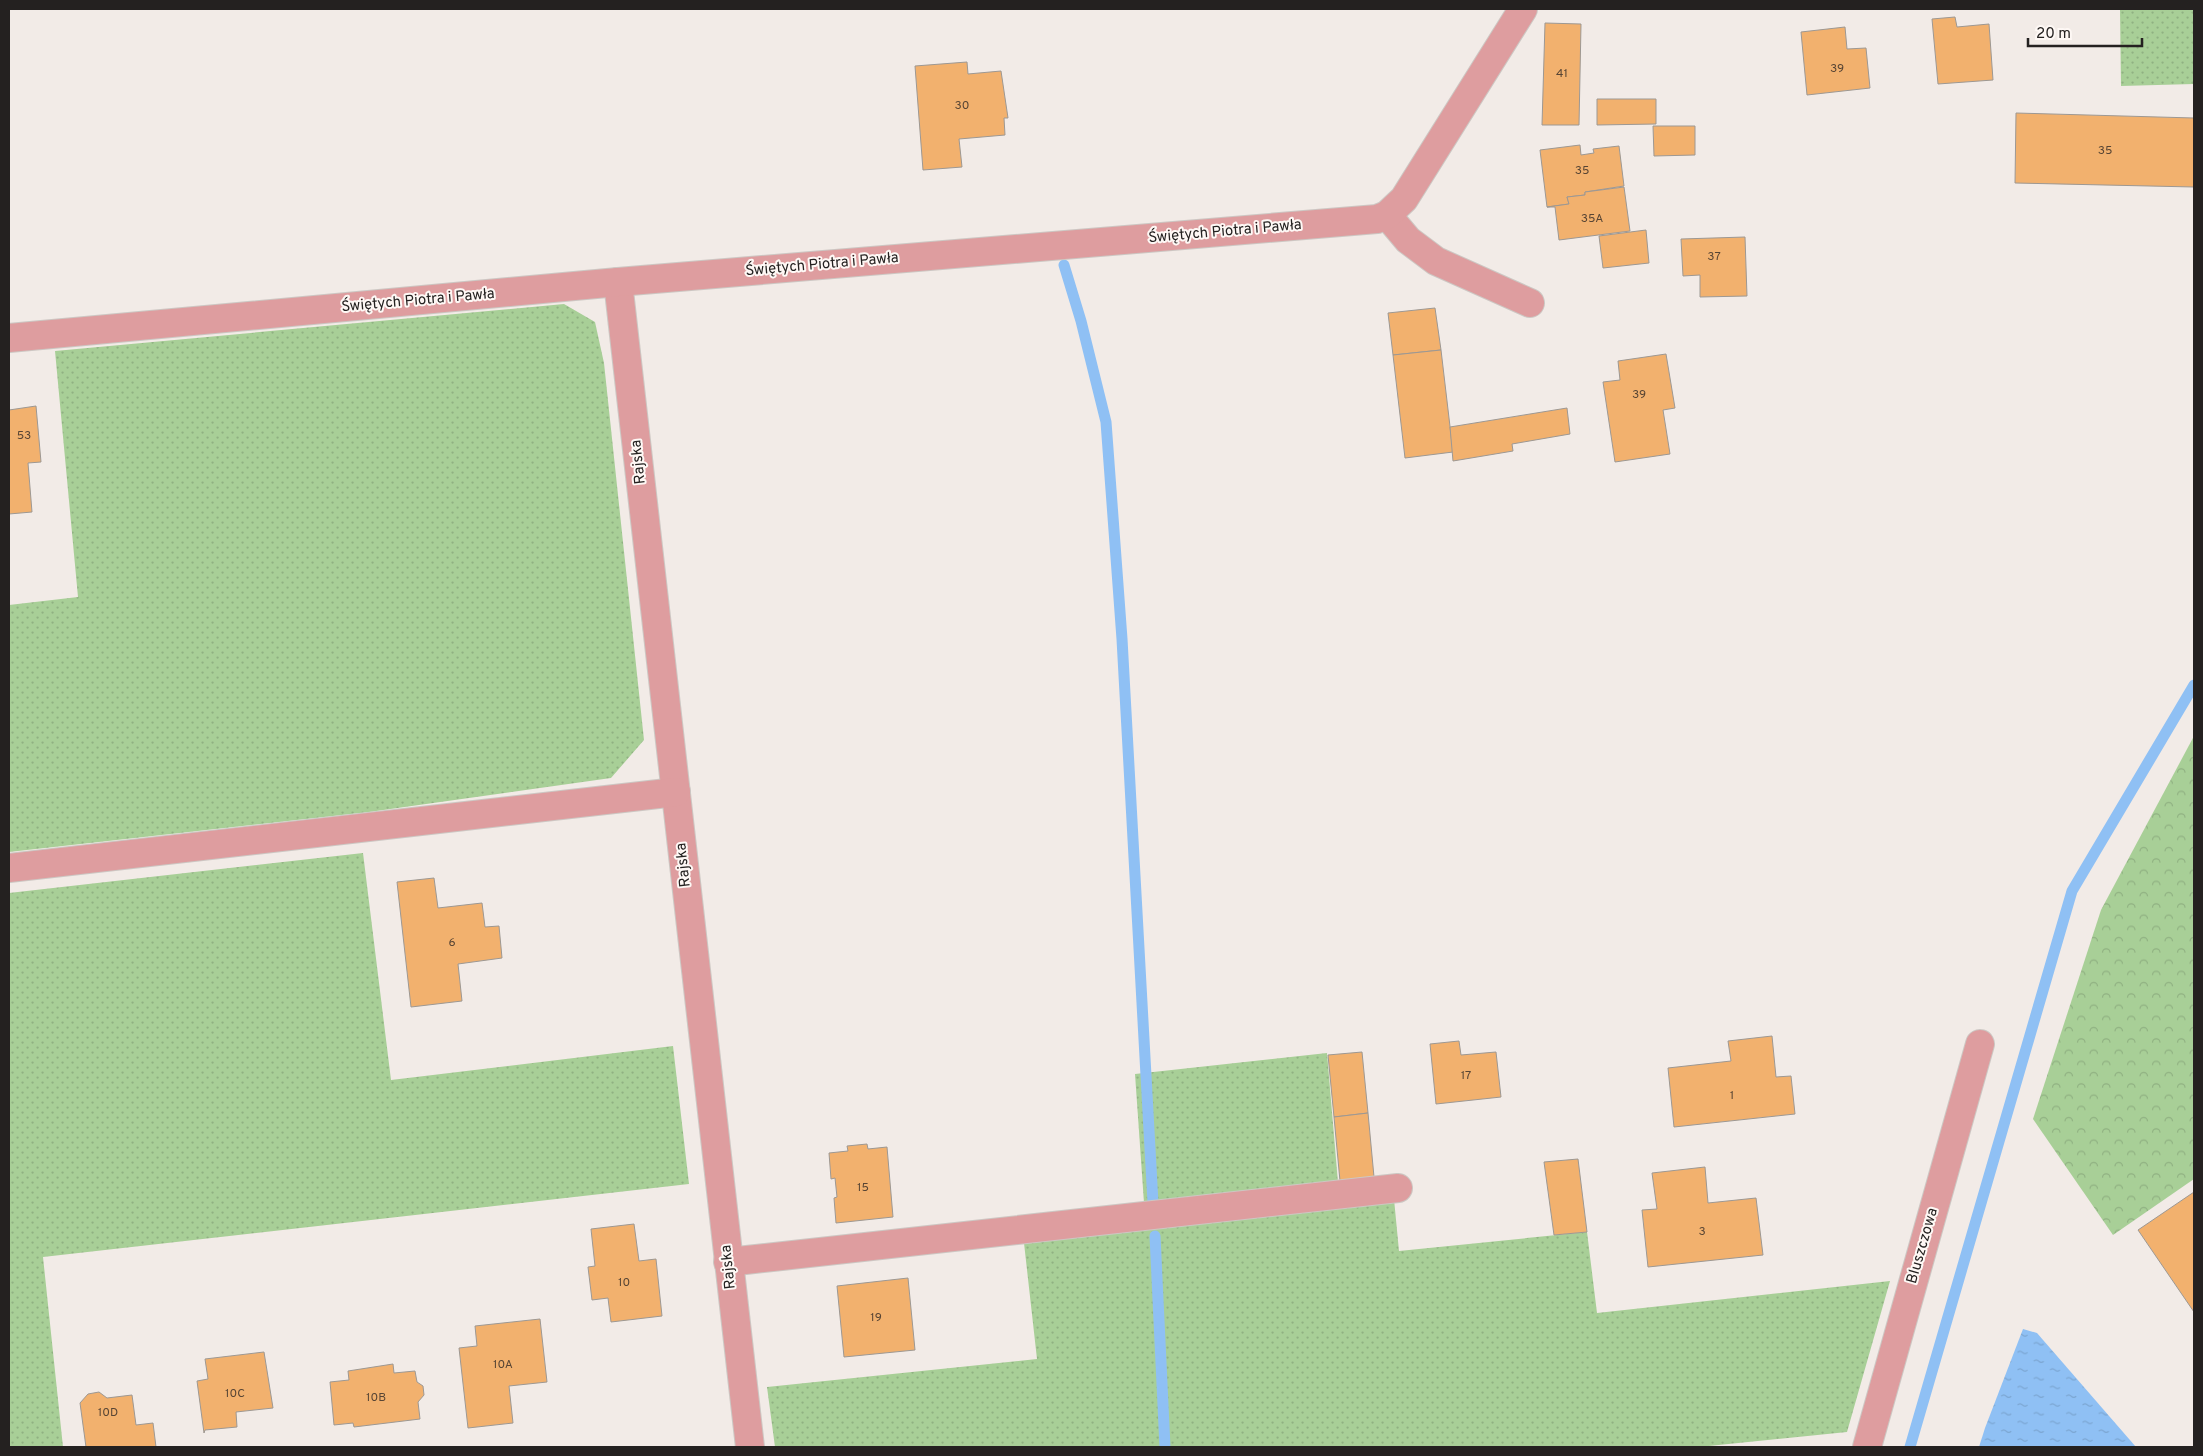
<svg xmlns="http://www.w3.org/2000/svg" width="2203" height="1456" font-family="Overpass,sans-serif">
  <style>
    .grass { fill: url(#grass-dots) }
    .forest { fill: url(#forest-crowns) }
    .water { fill: url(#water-ripples) }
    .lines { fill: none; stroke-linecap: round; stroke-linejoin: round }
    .stream { stroke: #8fc0f4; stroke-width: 11 }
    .building { fill: #f2b16e; stroke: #9d9893 }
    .minor-casing { stroke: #cdc7c3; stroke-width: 30 }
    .minor { stroke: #de9d9f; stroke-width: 28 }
    .labels { text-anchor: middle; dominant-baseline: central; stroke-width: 4; stroke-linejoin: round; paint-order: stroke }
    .number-label { font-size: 12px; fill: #584534 }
    .street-label { font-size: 15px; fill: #242120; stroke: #fef8f5 }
  </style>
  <defs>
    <pattern id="grass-dots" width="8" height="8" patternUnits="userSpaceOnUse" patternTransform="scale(1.25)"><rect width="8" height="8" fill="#a8cf97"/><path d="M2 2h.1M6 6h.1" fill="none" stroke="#90b182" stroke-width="1.8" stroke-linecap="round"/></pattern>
    <pattern id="forest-crowns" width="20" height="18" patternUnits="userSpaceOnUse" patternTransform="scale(1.25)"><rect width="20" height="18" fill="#a8cf97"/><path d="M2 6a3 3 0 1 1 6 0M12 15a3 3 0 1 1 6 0" fill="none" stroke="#90b182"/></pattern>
    <pattern id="water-ripples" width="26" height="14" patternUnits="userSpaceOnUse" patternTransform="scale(1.25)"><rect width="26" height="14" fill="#8fc0f4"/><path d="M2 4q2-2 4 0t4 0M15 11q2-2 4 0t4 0" fill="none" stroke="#7ba5d1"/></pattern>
  </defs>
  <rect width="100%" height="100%" fill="#f2ebe7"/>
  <g class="grass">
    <path d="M2120,9H2194V84L2121,86Z"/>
    <path d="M564,304L595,322L604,363L644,740L611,778L369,812L9,852V605L78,597L55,351Z"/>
    <path d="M363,853L391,1080L673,1046L689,1184L43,1257L63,1447H9V893Z"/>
    <path d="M1327,1053L1338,1183L1144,1203L1135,1074Z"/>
    <path d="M1394,1199L1399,1251L1587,1232L1597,1313L1890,1281L1847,1432L1699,1447H775L767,1387L1037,1359L1024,1243Z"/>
  </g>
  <path class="forest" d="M2194,736V1179L2113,1235L2033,1119L2101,910Z"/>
  <path class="water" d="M2023,1329L2037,1333L2136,1447H1979L1985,1428Z"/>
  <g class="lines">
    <g class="stream">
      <path d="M1064,265L1081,321L1106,422L1122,639L1153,1203"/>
      <path d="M1155,1236L1165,1447"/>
      <path d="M1910,1447L2072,891L2194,685"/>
    </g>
  </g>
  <g class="building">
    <path d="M1955,17L1957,27L1989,24L1993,80L1938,84L1932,19Z"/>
    <path d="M1545,23L1581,24L1579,125H1542Z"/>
    <path d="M1845,27L1847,49L1866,48L1870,88L1807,95L1801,32Z"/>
    <path d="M967,62L968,74L1001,71L1008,118H1004L1005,135L959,139L962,167L923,170L915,66Z"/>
    <path d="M1597,99H1656V124L1597,125Z"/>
    <path d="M2016,113L2194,118V187L2015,183Z"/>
    <path d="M1653,126H1695V155L1654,156Z"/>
    <path d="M1580,145L1581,155L1594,153L1593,149L1619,146L1624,186L1585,192V195L1567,197L1569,204L1547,207L1540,150Z"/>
    <path d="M1624,187L1630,231L1559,240L1555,207H1547L1569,204L1567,197L1585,195V192Z"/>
    <path d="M1646,230L1649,263L1603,268L1599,236Z"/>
    <path d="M1745,237L1747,296L1700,297V275L1683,276L1681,239Z"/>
    <path d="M1435,308L1441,350L1393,355L1388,313Z"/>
    <path d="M1441,350L1453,452L1405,458L1393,355Z"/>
    <path d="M1666,354L1675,408L1663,410L1670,454L1615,462L1603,382L1620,380L1618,361Z"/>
    <path d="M36,406L41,462L28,463L32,512L9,514V410Z"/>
    <path d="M1567,408L1570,434L1512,444L1513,451L1453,461L1450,427Z"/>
    <path d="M434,878L438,908L482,903L485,927L499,926L502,958L458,964L462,1001L411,1007L397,882Z"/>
    <path d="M1772,1036L1776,1077L1791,1076L1795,1114L1674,1127L1668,1068L1731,1061L1728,1041Z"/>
    <path d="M1459,1041L1461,1055L1496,1052L1501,1097L1436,1104L1430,1044Z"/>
    <path d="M1362,1052L1368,1113L1334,1117L1328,1055Z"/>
    <path d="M1368,1113L1374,1177L1340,1181L1334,1117Z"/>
    <path d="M867,1144L868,1149L887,1147L893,1217L836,1223L834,1198L837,1197L835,1178L831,1179L829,1153L848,1151L847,1146Z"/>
    <path d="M1578,1159L1587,1232L1554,1235L1544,1162Z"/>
    <path d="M1705,1167L1708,1203L1756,1198L1763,1255L1648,1267L1642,1210L1657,1209L1652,1173Z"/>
    <path d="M2194,1192V1312L2138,1230Z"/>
    <path d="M634,1224L639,1261L656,1259L662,1316L611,1322L608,1298L592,1300L588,1267L595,1266L591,1229Z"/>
    <path d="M908,1278L915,1350L844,1357L837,1286Z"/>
    <path d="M540,1319L547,1382L509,1386L513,1423L468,1428L459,1348L477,1346L475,1326Z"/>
    <path d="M264,1352L273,1408L236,1412L237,1427L205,1430L204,1433L197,1381L208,1379L205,1359Z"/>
    <path d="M393,1364L394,1373L415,1371L417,1382L423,1386L424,1395L418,1402L420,1419L354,1427L353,1423L334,1425L330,1382L349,1380L348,1371Z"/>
    <path d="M99,1392L107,1398L132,1395L136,1425L153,1423L156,1447H86L80,1403L88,1394Z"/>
  </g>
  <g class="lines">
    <defs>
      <g id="minor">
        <path d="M1387,215L1408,240L1436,261L1530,303"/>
        <path d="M618,282L750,1447"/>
        <path d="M9,338L618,282L1377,219L1387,215L1404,199L1523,9"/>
        <path d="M9,868L676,792"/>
        <path d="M728,1262L1398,1188"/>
        <path d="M1867,1447L1980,1044"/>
      </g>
    </defs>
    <use href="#minor" class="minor-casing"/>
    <use href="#minor" class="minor"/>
  </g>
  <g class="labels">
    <g class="number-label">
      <text x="1837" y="69">39</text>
      <text x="1562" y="74">41</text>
      <text x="962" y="106">30</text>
      <text x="2105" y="151">35</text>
      <text x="1582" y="171">35</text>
      <text x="1592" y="219">35A</text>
      <text x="1714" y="257">37</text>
      <text x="1639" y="395">39</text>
      <text x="24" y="436">53</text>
      <text x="452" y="943">6</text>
      <text x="1466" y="1076">17</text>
      <text x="1732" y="1096">1</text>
      <text x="863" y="1188">15</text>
      <text x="1702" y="1232">3</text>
      <text x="624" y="1283">10</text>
      <text x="876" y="1318">19</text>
      <text x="503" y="1365">10A</text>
      <text x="235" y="1394">10C</text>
      <text x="376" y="1398">10B</text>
      <text x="108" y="1413">10D</text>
    </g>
    <g class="street-label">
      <text transform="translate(1225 232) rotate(-5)">Świętych Piotra i Pawła</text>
      <text transform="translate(822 265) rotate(-5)">Świętych Piotra i Pawła</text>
      <text transform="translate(418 301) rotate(-5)">Świętych Piotra i Pawła</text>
      <text transform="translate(639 462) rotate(-96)">Rajska</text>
      <text transform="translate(684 865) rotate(-96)">Rajska</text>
      <text transform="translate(1923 1246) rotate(-74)">Bluszczowa</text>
      <text transform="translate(729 1267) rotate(-96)">Rajska</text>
    </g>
  </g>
  <rect width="2203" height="1456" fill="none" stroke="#242120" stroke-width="20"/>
  <path d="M2028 38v8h114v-8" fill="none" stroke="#242120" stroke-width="2.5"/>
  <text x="2036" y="38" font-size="15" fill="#242120" stroke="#fef8f5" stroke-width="4" paint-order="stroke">20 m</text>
</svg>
